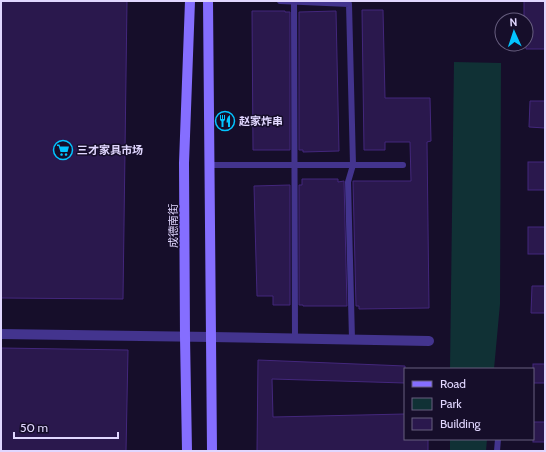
<svg xmlns="http://www.w3.org/2000/svg" width="546" height="452" font-family="Cabin,'Noto Sans SC',sans-serif">
  <style>
    .green { fill: #103135 }
    .building { fill: #2a184d; stroke: #43277c }
    .lines { fill: none; stroke-linecap: round; stroke-linejoin: round }
    .service { stroke: #43348e; stroke-width: 6 }
    .minor { stroke: #43348e; stroke-width: 10 }
    .tertiary { stroke: #43348e; stroke-width: 10 }
    .secondary { stroke: #856eff; stroke-width: 10 }
    .labels { text-anchor: middle; dominant-baseline: central; stroke-width: 3; stroke-linejoin: round; paint-order: stroke }
    .poi-label { font-size: 11px; font-weight: bold; fill: #e1d7ff; stroke: #160e2a; text-anchor: start }
    .street-label { font-size: 11px; fill: #e1d7ff; stroke: #160e2a }
  </style>
  <rect width="100%" height="100%" fill="#160e2a"/>
  <g class="green">
    <path d="M454,62L501,63L500,304L494,369H450Z"/>
    <path d="M450,439H487L486,451H450Z"/>
  </g>
  <g class="building">
    <path d="M1,1H127L123,299L1,298Z"/>
    <path d="M524,1H545V49H526V17H524Z"/>
    <path d="M362,10H383L385,98H430L431,141L427,142L429,308L359,309V306H356L353,181H411L410,142H385V150H364Z"/>
    <path d="M252,11H285V12H290V150H253Z"/>
    <path d="M336,11L339,151L303,152V150H299V12Z"/>
    <path d="M530,101H545V128L529,127Z"/>
    <rect x="528" y="162" width="17" height="28"/>
    <path d="M302,179H338V182L344,181L347,306H303V305H299V185H302Z"/>
    <path d="M290,185V305H273V296H257L254,186Z"/>
    <rect x="528" y="227" width="17" height="27"/>
    <path d="M532,286H545V313H531Z"/>
    <path d="M1,348L128,350L126,451H1Z"/>
    <path d="M258,360L405,366V383L272,379L273,417L405,414V439H428V451H257Z"/>
    <rect x="533" y="364" width="12" height="19"/>
    <rect x="533" y="422" width="12" height="20"/>
  </g>
  <g class="lines">
    <g class="service">
      <path d="M280,1L349,4L353,165L348,182L352,339"/>
      <path d="M294,2L295,339"/>
      <path d="M209,165H403"/>
      <path d="M497,451L498,439"/>
    </g>
    <path class="minor" d="M211,337L429,341"/>
    <path class="tertiary" d="M1,334L211,337"/>
    <g class="secondary">
      <path d="M208,1L212,451"/>
      <path d="M187,451L185,337L184,163L190,1"/>
    </g>
  </g>
  <defs>
    <symbol id="restaurant-ring" viewBox="-11 -11 22 22"><circle r="9.5" fill="#160e2a" stroke="#03c4ff" stroke-width="1.5"/><path d="M-5-6h1v4h1v-4h1v4h1v-4h1v5L-1.5 .5V6h-2V.5L-5-1ZM5-6V6H3V1.5H1.5Q1.5-4 5-6Z" fill="#03c4ff"/></symbol>
    <symbol id="supermarket-ring" viewBox="-11 -11 22 22"><circle r="9.5" fill="#160e2a" stroke="#03c4ff" stroke-width="1.5"/><path d="M-6-5.5h2.5l.6 2H6L4.5 2H-2.5L-4.4-4H-6ZM-1.5 3.2a1.3 1.3 0 1 0 .1 0ZM3 3.2a1.3 1.3 0 1 0 .1 0Z" fill="#03c4ff"/></symbol>
  </defs>
  <g fill-rule="evenodd">
    <use href="#restaurant-ring" x="214" y="110" width="22" height="22"/>
    <use href="#supermarket-ring" x="52" y="139" width="22" height="22"/>
  </g>
  <g class="labels">
    <g class="poi-label">
      <text x="239" y="121">赵家炸串</text>
      <text x="77" y="150">三才家具市场</text>
    </g>
    <g class="street-label">
      <text transform="translate(173 226) rotate(-90)">成德南街</text>
    </g>
  </g>
  <rect width="546" height="452" fill="none" stroke="#e1d7ff" stroke-width="4"/>
  <rect x="404" y="368" width="130" height="72" fill="#160e2a" stroke="#675e7f"/>
  <rect x="412" y="381" width="20" height="6" fill="#856eff" stroke="#675e7f"/>
  <text x="440" y="388" font-size="12" fill="#e1d7ff">Road</text>
  <rect x="412" y="398" width="20" height="12" fill="#103135" stroke="#675e7f"/>
  <text x="440" y="408" font-size="12" fill="#e1d7ff">Park</text>
  <rect x="412" y="418" width="20" height="12" fill="#2a184d" stroke="#675e7f"/>
  <text x="440" y="428" font-size="12" fill="#e1d7ff">Building</text>
  <g transform="translate(514 32) rotate(357)"><circle r="19" fill="#160e2a" stroke="#675e7f"/>
  <path d="M0-3L7 15L0 10L-7 15Z" fill="#03c4ff"/>
  <text y="-6" font-size="11" font-weight="bold" text-anchor="middle" fill="#e1d7ff">N</text>
  </g>
  <path d="M14 432v6h104v-6" fill="none" stroke="#e1d7ff" stroke-width="2"/>
  <text x="20" y="432" font-size="12" fill="#e1d7ff" stroke="#160e2a" stroke-width="3" paint-order="stroke">50 m</text>
</svg>
